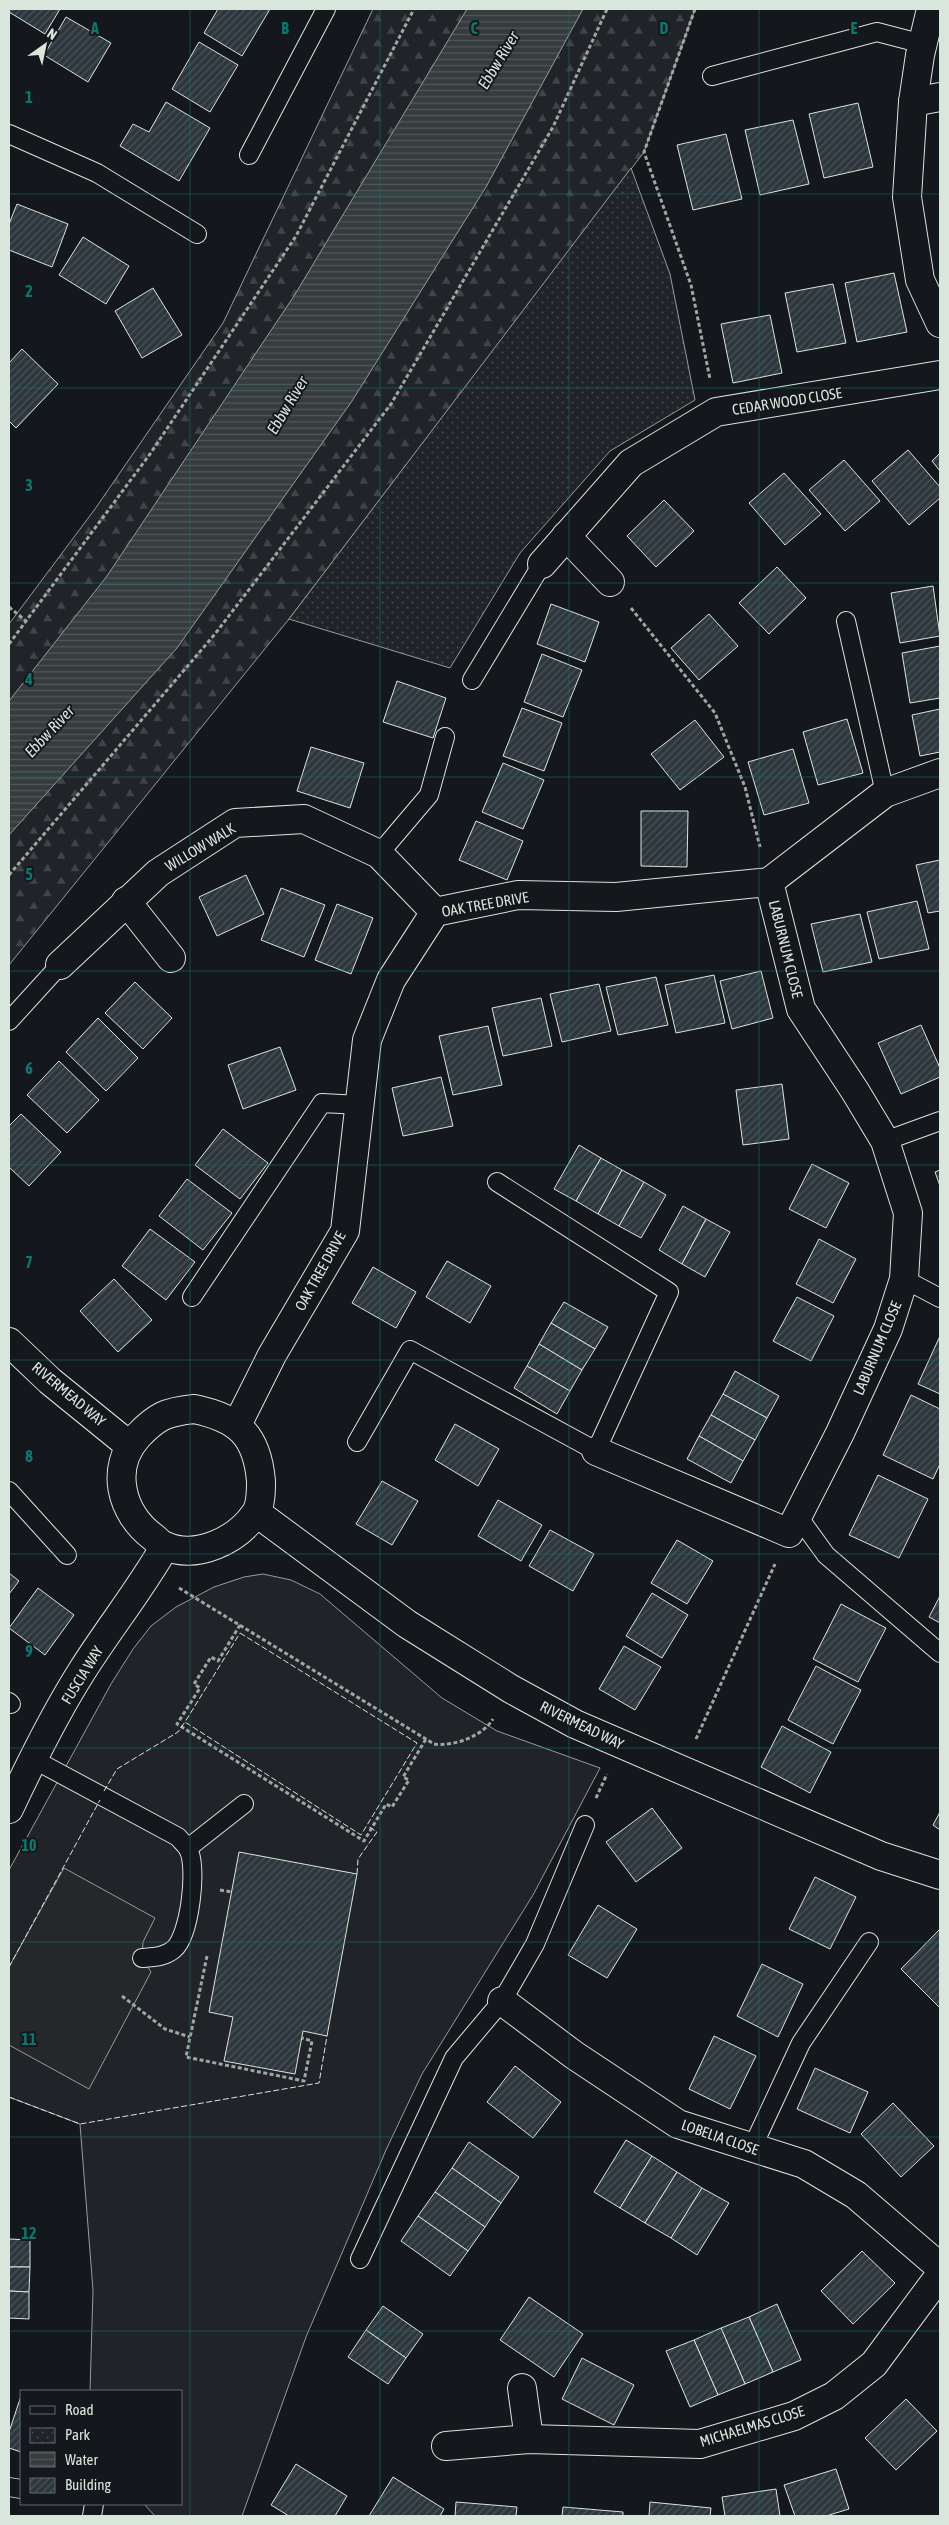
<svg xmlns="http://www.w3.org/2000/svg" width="949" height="2525" font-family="'Asap Condensed',sans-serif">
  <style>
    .grass { fill: #202428; stroke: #939e99 }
    .forest { fill: url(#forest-firs); stroke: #939e99 }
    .park { fill: url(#park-dots); stroke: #939e99 }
    .parking { fill: #24282b; stroke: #939e99 }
    .water { fill: url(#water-rules); stroke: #939e99 }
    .building { fill: url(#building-hatch); stroke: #d8e6dc }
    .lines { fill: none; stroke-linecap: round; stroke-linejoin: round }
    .service-casing { stroke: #d8e6dc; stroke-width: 20 }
    .minor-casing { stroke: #d8e6dc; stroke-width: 30 }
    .path { stroke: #9da8a2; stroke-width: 3; stroke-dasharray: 4 2.5; stroke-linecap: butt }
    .service { stroke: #14181c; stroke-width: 18 }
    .minor { stroke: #14181c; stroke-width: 28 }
    .fence { stroke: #d8e6dc; stroke-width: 1; stroke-dasharray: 6 2.5; stroke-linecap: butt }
    .grid { fill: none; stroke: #0f766e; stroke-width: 1; stroke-opacity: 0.55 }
    .labels { text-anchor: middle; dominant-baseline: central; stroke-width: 4; stroke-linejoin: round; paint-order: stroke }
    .street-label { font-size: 15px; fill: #d8e6dc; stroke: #14181c }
    .water-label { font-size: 16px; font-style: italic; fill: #d8e6dc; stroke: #14181c }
    .grid-label { font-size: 16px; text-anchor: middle; font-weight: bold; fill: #0f766e; stroke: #14181c; stroke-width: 4; stroke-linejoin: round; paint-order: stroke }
  </style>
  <defs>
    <pattern id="forest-firs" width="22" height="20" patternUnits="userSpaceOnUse" patternTransform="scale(1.25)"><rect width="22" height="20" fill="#202428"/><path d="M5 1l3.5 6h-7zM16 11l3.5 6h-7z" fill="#404447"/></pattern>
    <pattern id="park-dots" width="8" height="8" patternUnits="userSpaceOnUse" patternTransform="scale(1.25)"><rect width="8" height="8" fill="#202428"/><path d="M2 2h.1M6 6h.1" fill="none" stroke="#404447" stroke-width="1.8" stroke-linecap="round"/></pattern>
    <pattern id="water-rules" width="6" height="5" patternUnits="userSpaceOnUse" patternTransform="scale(1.25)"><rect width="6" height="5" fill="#363b3e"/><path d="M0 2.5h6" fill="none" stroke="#525759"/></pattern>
    <pattern id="building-hatch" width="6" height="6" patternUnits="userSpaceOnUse" patternTransform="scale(1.25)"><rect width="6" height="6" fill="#2c363c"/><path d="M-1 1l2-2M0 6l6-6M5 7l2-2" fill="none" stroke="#4a5358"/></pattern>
  </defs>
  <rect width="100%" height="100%" fill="#14181c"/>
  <path class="grass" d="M263,1574L291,1580L320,1594L442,1698L497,1731L600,1768L533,1895L422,2074L386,2150L306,2337L242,2516H155L144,2504H181V2391H90L93,2290L80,2124L9,2097V1870L111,1684L133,1649L151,1626L176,1607L214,1587L244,1577Z"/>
  <path class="forest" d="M373,9H695L644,152L289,619L9,965V624L95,509L223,323Z"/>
  <path class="park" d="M631,168L670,274L695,400L610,451L520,553L450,668L289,619Z"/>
  <path class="parking" d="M64,1868L155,1918L143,1942L142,1958L151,1972L89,2089L9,2045V1967Z"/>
  <path class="water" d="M467,9H583L486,187L352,401L177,648L9,835V701L107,576L294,296Z"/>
  <g class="building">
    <path d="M9,9H60L45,34L9,12Z"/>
    <path d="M218,9H270L242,56L204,33Z"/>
    <path d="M66,17L111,43L88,82L44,55Z"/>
    <path d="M199,42L238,65L210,112L172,89Z"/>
    <path d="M166,102L210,128L179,181L120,146L133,124L149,132Z"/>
    <path d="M858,103L873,167L824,178L809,114Z"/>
    <path d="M793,120L809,184L760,195L745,130Z"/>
    <path d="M726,134L742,199L693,210L677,145Z"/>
    <path d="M17,204L68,224L52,267L9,250V224Z"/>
    <path d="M83,237L129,266L106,304L59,275Z"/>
    <path d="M894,273L907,332L857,342L845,283Z"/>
    <path d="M833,284L846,343L797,352L785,293Z"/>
    <path d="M153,288L182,335L142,358L115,311Z"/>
    <path d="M770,315L782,373L733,383L721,324Z"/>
    <path d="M22,349L58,384L16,428L9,421V363Z"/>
    <path d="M908,450L940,487V498L909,525L872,481Z"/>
    <path d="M940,453V471L932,461Z"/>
    <path d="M844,460L880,501L845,531L809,490Z"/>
    <path d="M784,473L821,514L785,545L749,503Z"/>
    <path d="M664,500L694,531L656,567L627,536Z"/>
    <path d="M777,567L806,598L769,634L739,603Z"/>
    <path d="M933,586L940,636L900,643L891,593Z"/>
    <path d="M551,604L599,622L585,662L537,644Z"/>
    <path d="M709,614L738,646L699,680L671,648Z"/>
    <path d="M940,646V698L910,703L902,653Z"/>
    <path d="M542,654L582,670L563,717L524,702Z"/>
    <path d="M397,681L446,698L433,738L383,722Z"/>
    <path d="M522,708L562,723L544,771L503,756Z"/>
    <path d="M940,709V752L920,756L912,715Z"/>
    <path d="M847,719L863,773L818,785L803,732Z"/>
    <path d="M695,720L724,757L680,790L651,754Z"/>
    <path d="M311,747L364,763L350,808L297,791Z"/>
    <path d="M793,749L809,803L764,815L748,762Z"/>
    <path d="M503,763L544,780L523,829L482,812Z"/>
    <path d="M641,811H688L687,867L641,866Z"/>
    <path d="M476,821L523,841L507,880L459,860Z"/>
    <path d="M940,860V911L928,913L916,865Z"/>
    <path d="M246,875L264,914L217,936L199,897Z"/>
    <path d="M281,888L325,905L304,957L261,940Z"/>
    <path d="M917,901L929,949L879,959L867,912Z"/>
    <path d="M337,904L373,918L351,974L315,960Z"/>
    <path d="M860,914L872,962L823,972L811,924Z"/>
    <path d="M761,971L773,1018L732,1029L720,981Z"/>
    <path d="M714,975L725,1023L676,1033L665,985Z"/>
    <path d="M656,977L668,1025L618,1035L606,987Z"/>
    <path d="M135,982L172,1018L143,1049L105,1013Z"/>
    <path d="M599,984L611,1031L562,1042L550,994Z"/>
    <path d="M541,998L552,1046L503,1056L492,1008Z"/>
    <path d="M98,1018L138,1058L106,1091L66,1052Z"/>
    <path d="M921,1025L940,1068V1077L901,1094L878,1043Z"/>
    <path d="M488,1026L502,1085L453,1095L439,1036Z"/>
    <path d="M280,1047L296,1090L243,1109L228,1065Z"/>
    <path d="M59,1061L99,1100L67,1133L27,1095Z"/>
    <path d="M441,1077L453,1126L403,1136L392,1088Z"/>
    <path d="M782,1084L789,1139L743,1145L736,1090Z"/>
    <path d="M21,1114L61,1152L29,1186L9,1167V1126Z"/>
    <path d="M223,1129L268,1163L240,1199L195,1165Z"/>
    <path d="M579,1145L601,1158L576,1201L554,1189Z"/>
    <path d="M601,1158L622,1170L598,1214L576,1201Z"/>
    <path d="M812,1164L849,1183L826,1228L789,1209Z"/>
    <path d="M622,1170L644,1182L619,1226L598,1214Z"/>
    <path d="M940,1170V1186L935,1172Z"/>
    <path d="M187,1179L232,1213L203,1250L159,1216Z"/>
    <path d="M644,1182L666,1195L641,1238L619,1226Z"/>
    <path d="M683,1206L706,1219L682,1264L659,1250Z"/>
    <path d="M706,1219L730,1232L705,1277L682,1264Z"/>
    <path d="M150,1229L195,1262L166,1300L122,1266Z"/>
    <path d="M819,1239L856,1259L833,1303L796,1284Z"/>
    <path d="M447,1261L491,1286L470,1323L426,1297Z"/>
    <path d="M373,1267L416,1292L396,1328L352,1303Z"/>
    <path d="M114,1279L152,1320L118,1352L80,1311Z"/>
    <path d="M797,1297L834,1316L811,1361L773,1341Z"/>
    <path d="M564,1302L608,1327L595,1349L551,1323Z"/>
    <path d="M551,1323L595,1349L582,1370L539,1344Z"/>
    <path d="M940,1336V1394L918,1384Z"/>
    <path d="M539,1344L582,1370L570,1391L527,1366Z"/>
    <path d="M527,1366L570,1391L557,1414L514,1388Z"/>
    <path d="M735,1371L779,1396L767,1418L723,1394Z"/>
    <path d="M723,1394L767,1418L755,1440L711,1415Z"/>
    <path d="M911,1395L940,1409V1464L933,1479L883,1455Z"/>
    <path d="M711,1415L755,1440L743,1461L699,1436Z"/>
    <path d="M455,1424L499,1449L478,1486L435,1460Z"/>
    <path d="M699,1436L743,1461L731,1483L687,1459Z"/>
    <path d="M878,1475L928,1499L899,1558L849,1535Z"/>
    <path d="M382,1481L418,1501L392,1545L356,1524Z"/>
    <path d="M498,1500L542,1525L521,1561L478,1536Z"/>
    <path d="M550,1530L594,1554L573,1591L529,1566Z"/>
    <path d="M677,1540L713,1561L687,1604L651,1583Z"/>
    <path d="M9,1573L19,1581L9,1594Z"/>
    <path d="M38,1588L74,1615L45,1655L9,1628Z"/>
    <path d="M652,1593L688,1615L662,1658L626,1636Z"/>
    <path d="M940,1596V1623L929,1617Z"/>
    <path d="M841,1604L886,1628L858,1682L813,1659Z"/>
    <path d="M624,1646L661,1667L635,1710L599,1689Z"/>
    <path d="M816,1666L861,1690L833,1744L788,1720Z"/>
    <path d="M782,1726L831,1752L810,1793L761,1767Z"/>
    <path d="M652,1808L682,1848L636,1882L606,1842Z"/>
    <path d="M940,1812V1830L933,1825Z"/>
    <path d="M239,1852L357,1874L327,2036L303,2031L295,2074L224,2061L233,2017L209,2012Z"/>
    <path d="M815,1877L856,1897L830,1949L789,1929Z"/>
    <path d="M598,1905L637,1929L607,1978L568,1955Z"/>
    <path d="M940,1929V2008L901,1969Z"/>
    <path d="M762,1964L803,1984L778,2037L737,2016Z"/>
    <path d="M714,2036L756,2056L730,2109L689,2089Z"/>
    <path d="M515,2066L561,2102L533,2138L487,2102Z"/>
    <path d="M815,2068L868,2092L850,2133L797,2109Z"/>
    <path d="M893,2103L934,2146L901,2177L861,2134Z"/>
    <path d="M626,2140L652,2156L620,2208L594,2192Z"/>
    <path d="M469,2142L519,2177L501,2203L452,2168Z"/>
    <path d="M652,2156L677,2172L645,2223L620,2208Z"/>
    <path d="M452,2168L501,2203L485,2227L435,2192Z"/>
    <path d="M677,2172L702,2188L671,2238L645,2223Z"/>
    <path d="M702,2188L729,2203L697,2255L671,2238Z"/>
    <path d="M435,2192L485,2227L468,2251L418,2216Z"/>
    <path d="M418,2216L468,2251L450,2276L401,2241Z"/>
    <path d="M9,2239L30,2240V2267H9Z"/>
    <path d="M862,2251L895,2283L853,2324L821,2291Z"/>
    <path d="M9,2267H30L29,2292L9,2291Z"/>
    <path d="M9,2291L29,2292V2319L9,2318Z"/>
    <path d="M529,2297L583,2334L554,2377L500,2340Z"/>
    <path d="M777,2304L801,2360L773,2372L749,2317Z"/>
    <path d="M383,2306L423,2334L406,2358L366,2330Z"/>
    <path d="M749,2317L773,2372L745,2384L721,2328Z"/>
    <path d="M721,2328L745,2384L718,2395L694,2340Z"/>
    <path d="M366,2330L406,2358L388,2384L348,2357Z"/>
    <path d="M694,2340L718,2395L690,2407L666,2351Z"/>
    <path d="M582,2358L634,2385L614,2425L562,2399Z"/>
    <path d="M21,2396V2452L9,2448V2432Z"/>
    <path d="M906,2399L937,2431L896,2470L865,2438Z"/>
    <path d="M296,2464L347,2496L335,2516H289L271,2505Z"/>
    <path d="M836,2469L849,2509L826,2516H795L784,2485Z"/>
    <path d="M393,2477L444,2509L440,2516H369Z"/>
    <path d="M776,2489L780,2516H725L722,2497Z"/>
    <path d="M456,2502L517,2507L516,2516H455Z"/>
    <path d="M650,2502L711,2508L710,2516H649Z"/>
    <path d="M563,2507L623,2512V2516H562Z"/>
  </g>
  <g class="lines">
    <defs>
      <g id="service">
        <path d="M712,76L877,32L923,44"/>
        <path d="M9,134L97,173L197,234"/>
        <path d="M249,155L326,9"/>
        <path d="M846,621L885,793"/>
        <path d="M472,680L542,564"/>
        <path d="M379,854L429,795L445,737"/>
        <path d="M9,1021L60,965"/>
        <path d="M885,1141L940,1121"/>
        <path d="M904,1279L940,1298"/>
        <path d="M192,1297L322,1103L360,1105"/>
        <path d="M357,1442L410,1350L596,1451L669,1292L497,1182"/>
        <path d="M9,1491L67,1555"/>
        <path d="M797,1515L826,1555L940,1653"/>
        <path d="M9,1702L11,1704"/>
        <path d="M33,1759L178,1837C181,1841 186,1845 188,1849C198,1866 190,1935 174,1949C165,1957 154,1957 142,1958"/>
        <path d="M188,1848L244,1804"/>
        <path d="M752,2148L801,2043L869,1942"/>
        <path d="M360,2259L454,2058L502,2001L535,1944L585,1825"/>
        <path d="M9,2487L21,2489"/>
        <path d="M92,2516L94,2504"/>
      </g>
      <g id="minor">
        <path d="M931,9L920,55L913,102L907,197L920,280L940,323"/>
        <path d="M913,102L940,97"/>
        <path d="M566,536L610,582"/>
        <path d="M542,564L631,463L716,412L940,375"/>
        <path d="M126,901L171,958"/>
        <path d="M60,965L158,873L235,823L304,819L379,854L435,912"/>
        <path d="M9,1342L50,1381L130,1446"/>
        <path d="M194,1409C238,1418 257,1435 261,1481C261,1491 261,1506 255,1514C237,1540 197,1560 165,1546C161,1545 157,1540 153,1537C121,1513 109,1468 138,1436C157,1416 166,1412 194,1409Z"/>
        <path d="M237,1425L272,1355L345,1231L367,1040L391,980L435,912L518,895L616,897L769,882L885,793L940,773"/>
        <path d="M596,1451L789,1533L840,1433L888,1329L904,1279L908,1213L885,1141L855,1091L801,1009L769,882"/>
        <path d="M257,1513L407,1624L511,1689L575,1724L881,1856L940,1875"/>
        <path d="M9,1809C31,1762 54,1715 82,1671C109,1628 140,1590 165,1546"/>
        <path d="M502,2001L574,2055L678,2124L804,2164L856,2195L940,2267"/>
        <path d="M522,2388L529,2439"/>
        <path d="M446,2446L529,2439L700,2444L794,2416L834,2396L874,2364L940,2275"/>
      </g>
    </defs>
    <use href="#service" class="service-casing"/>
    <use href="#minor" class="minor-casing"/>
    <g class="path">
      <path d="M695,9L644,152L691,285L710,379"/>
      <path d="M9,607L26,621"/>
      <path d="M631,608L715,713L745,787L760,847"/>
      <path d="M9,644L150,454L296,236L414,9"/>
      <path d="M9,875L215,634L391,404L553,127L607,9"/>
      <path d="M179,1588L434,1744C453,1747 483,1736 493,1719"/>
      <path d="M240,1625L218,1661L211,1657L194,1684L200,1688L177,1724L364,1841L386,1804L392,1807L409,1780L403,1777L426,1739"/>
      <path d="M696,1739L775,1564"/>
      <path d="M596,1798L607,1774"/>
      <path d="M220,1890L232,1892"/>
      <path d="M207,1956L186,2057L304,2081L312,2041L302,2038"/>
      <path d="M122,1996L165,2029L190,2037"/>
    </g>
    <use href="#service" class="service"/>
    <use href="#minor" class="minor"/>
    <g class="fence">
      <path d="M240,1633L417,1743L361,1835L185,1722Z"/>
      <path d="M104,1791L117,1769L178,1732L185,1722"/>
      <path d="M357,1874L358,1859L377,1832L369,1827"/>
      <path d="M9,1967L100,1800"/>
      <path d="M9,2097L80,2124L319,2083L327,2036"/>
    </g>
  </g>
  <path class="grid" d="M190,9V2516M380,9V2516M569,9V2516M759,9V2516M9,194H940M9,388H940M9,583H940M9,777H940M9,971H940M9,1165H940M9,1360H940M9,1554H940M9,1748H940M9,1942H940M9,2137H940M9,2331H940"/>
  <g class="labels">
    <g class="street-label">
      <text transform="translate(787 401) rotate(-9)">CEDAR WOOD CLOSE</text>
      <text transform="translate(200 847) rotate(-31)">WILLOW WALK</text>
      <text transform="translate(485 904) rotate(-10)">OAK TREE DRIVE</text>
      <text transform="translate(786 949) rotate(76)">LABURNUM CLOSE</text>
      <text transform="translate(320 1271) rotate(-61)">OAK TREE DRIVE</text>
      <text transform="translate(877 1348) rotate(-67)">LABURNUM CLOSE</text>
      <text transform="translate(69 1394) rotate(40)">RIVERMEAD WAY</text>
      <text transform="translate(82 1675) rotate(-58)">FUSCIA WAY</text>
      <text transform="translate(582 1725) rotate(26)">RIVERMEAD WAY</text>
      <text transform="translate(720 2137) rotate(19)">LOBELIA CLOSE</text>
      <text transform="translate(752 2426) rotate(-17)">MICHAELMAS CLOSE</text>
    </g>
    <g class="water-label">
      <text transform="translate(498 60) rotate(-59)">Ebbw River</text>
      <text transform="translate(287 405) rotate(-59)">Ebbw River</text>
      <text transform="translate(49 731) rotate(-47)">Ebbw River</text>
    </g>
  </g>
  <g class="grid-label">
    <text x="95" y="34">A</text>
    <text x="285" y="34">B</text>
    <text x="474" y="34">C</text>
    <text x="664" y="34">D</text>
    <text x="854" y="34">E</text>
    <text x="29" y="103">1</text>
    <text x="29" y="297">2</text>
    <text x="29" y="491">3</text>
    <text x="29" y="685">4</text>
    <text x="29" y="880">5</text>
    <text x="29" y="1074">6</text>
    <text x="29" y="1268">7</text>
    <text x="29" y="1462">8</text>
    <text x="29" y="1657">9</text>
    <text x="29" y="1851">10</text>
    <text x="29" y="2045">11</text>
    <text x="29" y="2239">12</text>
  </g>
  <rect width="949" height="2525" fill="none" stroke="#d8e6dc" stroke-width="20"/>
  <rect x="20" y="2390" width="162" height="115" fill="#14181c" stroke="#626a69"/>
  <rect x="30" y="2406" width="25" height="8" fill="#14181c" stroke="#626a69"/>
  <text x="65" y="2415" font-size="15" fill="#d8e6dc">Road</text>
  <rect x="30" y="2428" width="25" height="15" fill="url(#park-dots)" stroke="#626a69"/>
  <text x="65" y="2440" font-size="15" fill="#d8e6dc">Park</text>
  <rect x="30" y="2452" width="25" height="15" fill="url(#water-rules)" stroke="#626a69"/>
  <text x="65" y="2465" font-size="15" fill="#d8e6dc">Water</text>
  <rect x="30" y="2478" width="25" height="15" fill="url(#building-hatch)" stroke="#626a69"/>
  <text x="65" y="2490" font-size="15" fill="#d8e6dc">Building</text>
  <g transform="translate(45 45) rotate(33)" stroke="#14181c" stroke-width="4" paint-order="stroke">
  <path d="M0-4L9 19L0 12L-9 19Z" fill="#d8e6dc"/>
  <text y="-8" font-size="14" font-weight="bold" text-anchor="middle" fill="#d8e6dc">N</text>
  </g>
</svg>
